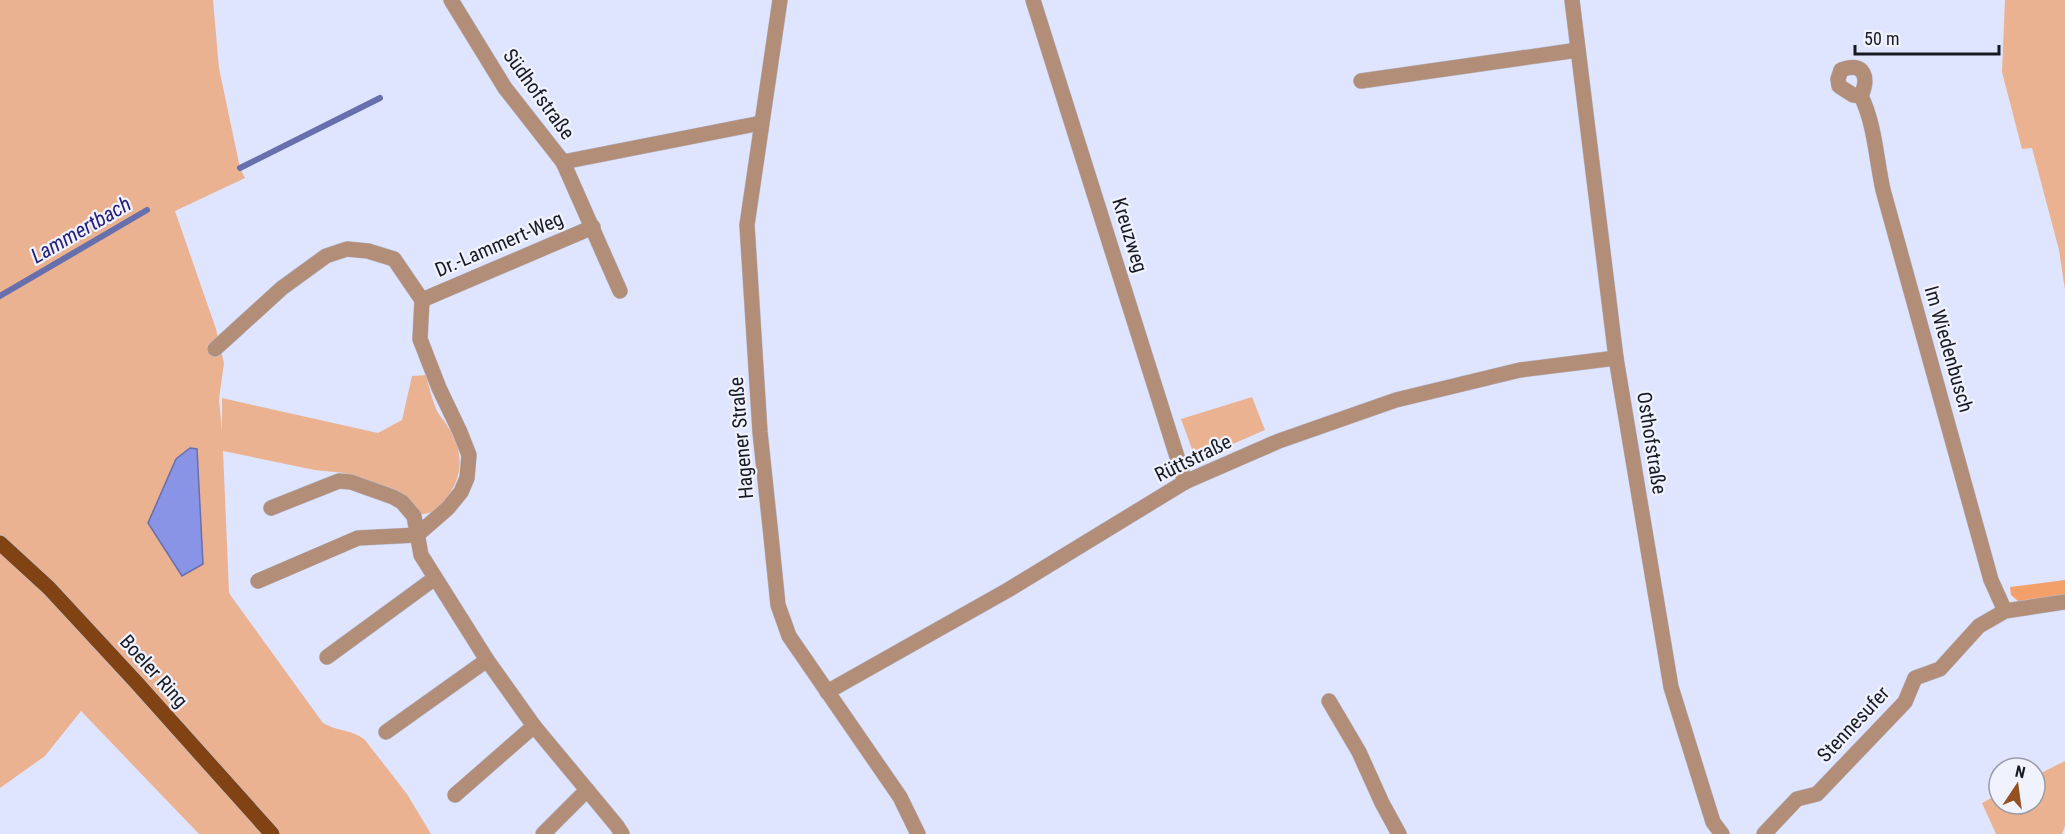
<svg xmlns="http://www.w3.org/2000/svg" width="2065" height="834" font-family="'Roboto Condensed',sans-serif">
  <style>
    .green { fill: #eab291 }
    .forest { fill: #f3a06b }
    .water { fill: #8994e6; stroke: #676fac; stroke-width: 1.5 }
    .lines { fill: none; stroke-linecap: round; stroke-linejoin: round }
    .stream { stroke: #676fac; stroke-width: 6 }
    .minor-casing { stroke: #bbc0d7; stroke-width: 16 }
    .major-casing { stroke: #bbc0d7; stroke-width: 16 }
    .minor { stroke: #b28e78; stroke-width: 15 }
    .major { stroke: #814214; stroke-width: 15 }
    .labels { text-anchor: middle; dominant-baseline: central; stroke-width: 4.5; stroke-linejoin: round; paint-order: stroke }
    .street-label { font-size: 20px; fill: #181a23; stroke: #f0f3fd }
    .water-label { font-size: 21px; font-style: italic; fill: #251d7b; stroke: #f0f3fd }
  </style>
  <rect width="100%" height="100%" fill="#dfe5ff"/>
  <g class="green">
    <path d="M0,0H213L219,68L240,168L245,178L175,211L216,329L224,363L219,399L222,431V398L378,433L402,420L412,376L426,375C429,387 432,400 437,411C440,417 445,421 448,427C464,451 464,477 445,500C438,507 431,515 422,514L374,486L344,473L315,470L223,451L229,592L231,596L323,723C336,731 354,730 365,740L407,794L431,834H199L81,711L45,756L0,788Z"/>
    <path d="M2005,0H2065V290L2059,250L2032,148L2022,149L2002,72Z"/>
    <path d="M1252,397L1265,430L1196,460L1181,419Z"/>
    <path d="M2065,761V826L2062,834H1996L1982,803L1999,794V804H2035V776Z"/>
  </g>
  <path class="forest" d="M2065,580V595L2024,601H2018L2011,595L2010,587Z"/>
  <path class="water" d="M190,448L197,449L203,564L182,576L148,523L176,459Z"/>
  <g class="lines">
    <g class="stream">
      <path d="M240,168L380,98"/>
      <path d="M0,296L147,210"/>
    </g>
    <defs>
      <g id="minor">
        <path d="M451,0L505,88L563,162L761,123"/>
        <path d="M780,0L747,225L760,432L771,536L778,605L789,636L900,797L918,834"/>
        <path d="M1033,0L1185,482"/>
        <path d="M1572,0L1616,358L1671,687L1713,822L1722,834"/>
        <path d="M1361,81L1578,50"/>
        <path d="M1861,96L1853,95L1839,86L1838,79L1841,70C1865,61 1869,78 1861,96C1875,125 1876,158 1883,190L1991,580L2005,611"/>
        <path d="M563,162L620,291"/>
        <path d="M215,349L282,288L326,256L347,249L368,251L394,259L422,300L593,227"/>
        <path d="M271,508L339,481L351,482L393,497L402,502L414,516L421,555L487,660L534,726L617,826L622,834"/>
        <path d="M258,581L358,538L417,535L448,508L461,492L467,478L469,455L460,432L439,388L420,339L422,300"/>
        <path d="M327,657L435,578"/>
        <path d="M827,692L1008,590L1185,482L1279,441L1396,400L1520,370L1616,358"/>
        <path d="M1329,701L1359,752L1382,803L1399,834"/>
        <path d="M386,732L487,660"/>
        <path d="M455,795L534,726"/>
        <path d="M543,834L587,790"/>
        <path d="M1764,834L1797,799L1817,794L1905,702L1915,678L1940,669L1979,626L2005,611L2065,602"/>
      </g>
      <path id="major" d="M0,543L49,588L136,682L272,834"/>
    </defs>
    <use href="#minor" class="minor-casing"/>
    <use href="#major" class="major-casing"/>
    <use href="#minor" class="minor"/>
    <use href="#major" class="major"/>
  </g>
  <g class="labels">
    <g class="street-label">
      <text transform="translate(539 94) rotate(54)">Südhofstraße</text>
      <text transform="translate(1130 235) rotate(73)">Kreuzweg</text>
      <text transform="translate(499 244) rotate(-23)">Dr.-Lammert-Weg</text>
      <text transform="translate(1949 349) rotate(74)">Im Wiedenbusch</text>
      <text transform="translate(741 438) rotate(-95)">Hagener Straße</text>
      <text transform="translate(1652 443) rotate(81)">Osthofstraße</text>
      <text transform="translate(1193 458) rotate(-26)">Rüttstraße</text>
      <text transform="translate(154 671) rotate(48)">Boeler Ring</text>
      <text transform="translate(1853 724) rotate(-47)">Stennesufer</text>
    </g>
    <g class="water-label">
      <text transform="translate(81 230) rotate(-30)">Lammertbach</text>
    </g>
  </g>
  <g transform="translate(2017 786) rotate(13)"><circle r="28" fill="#f0f3fd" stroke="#9a9ca6" stroke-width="1.5"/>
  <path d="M0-4.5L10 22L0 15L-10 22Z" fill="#945122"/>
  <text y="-9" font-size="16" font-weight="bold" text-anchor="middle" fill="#181a23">N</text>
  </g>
  <path d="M1855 45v9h144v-9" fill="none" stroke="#181a23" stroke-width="3"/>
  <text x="1864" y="45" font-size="18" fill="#181a23" stroke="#f0f3fd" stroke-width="4.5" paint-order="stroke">50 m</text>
</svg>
